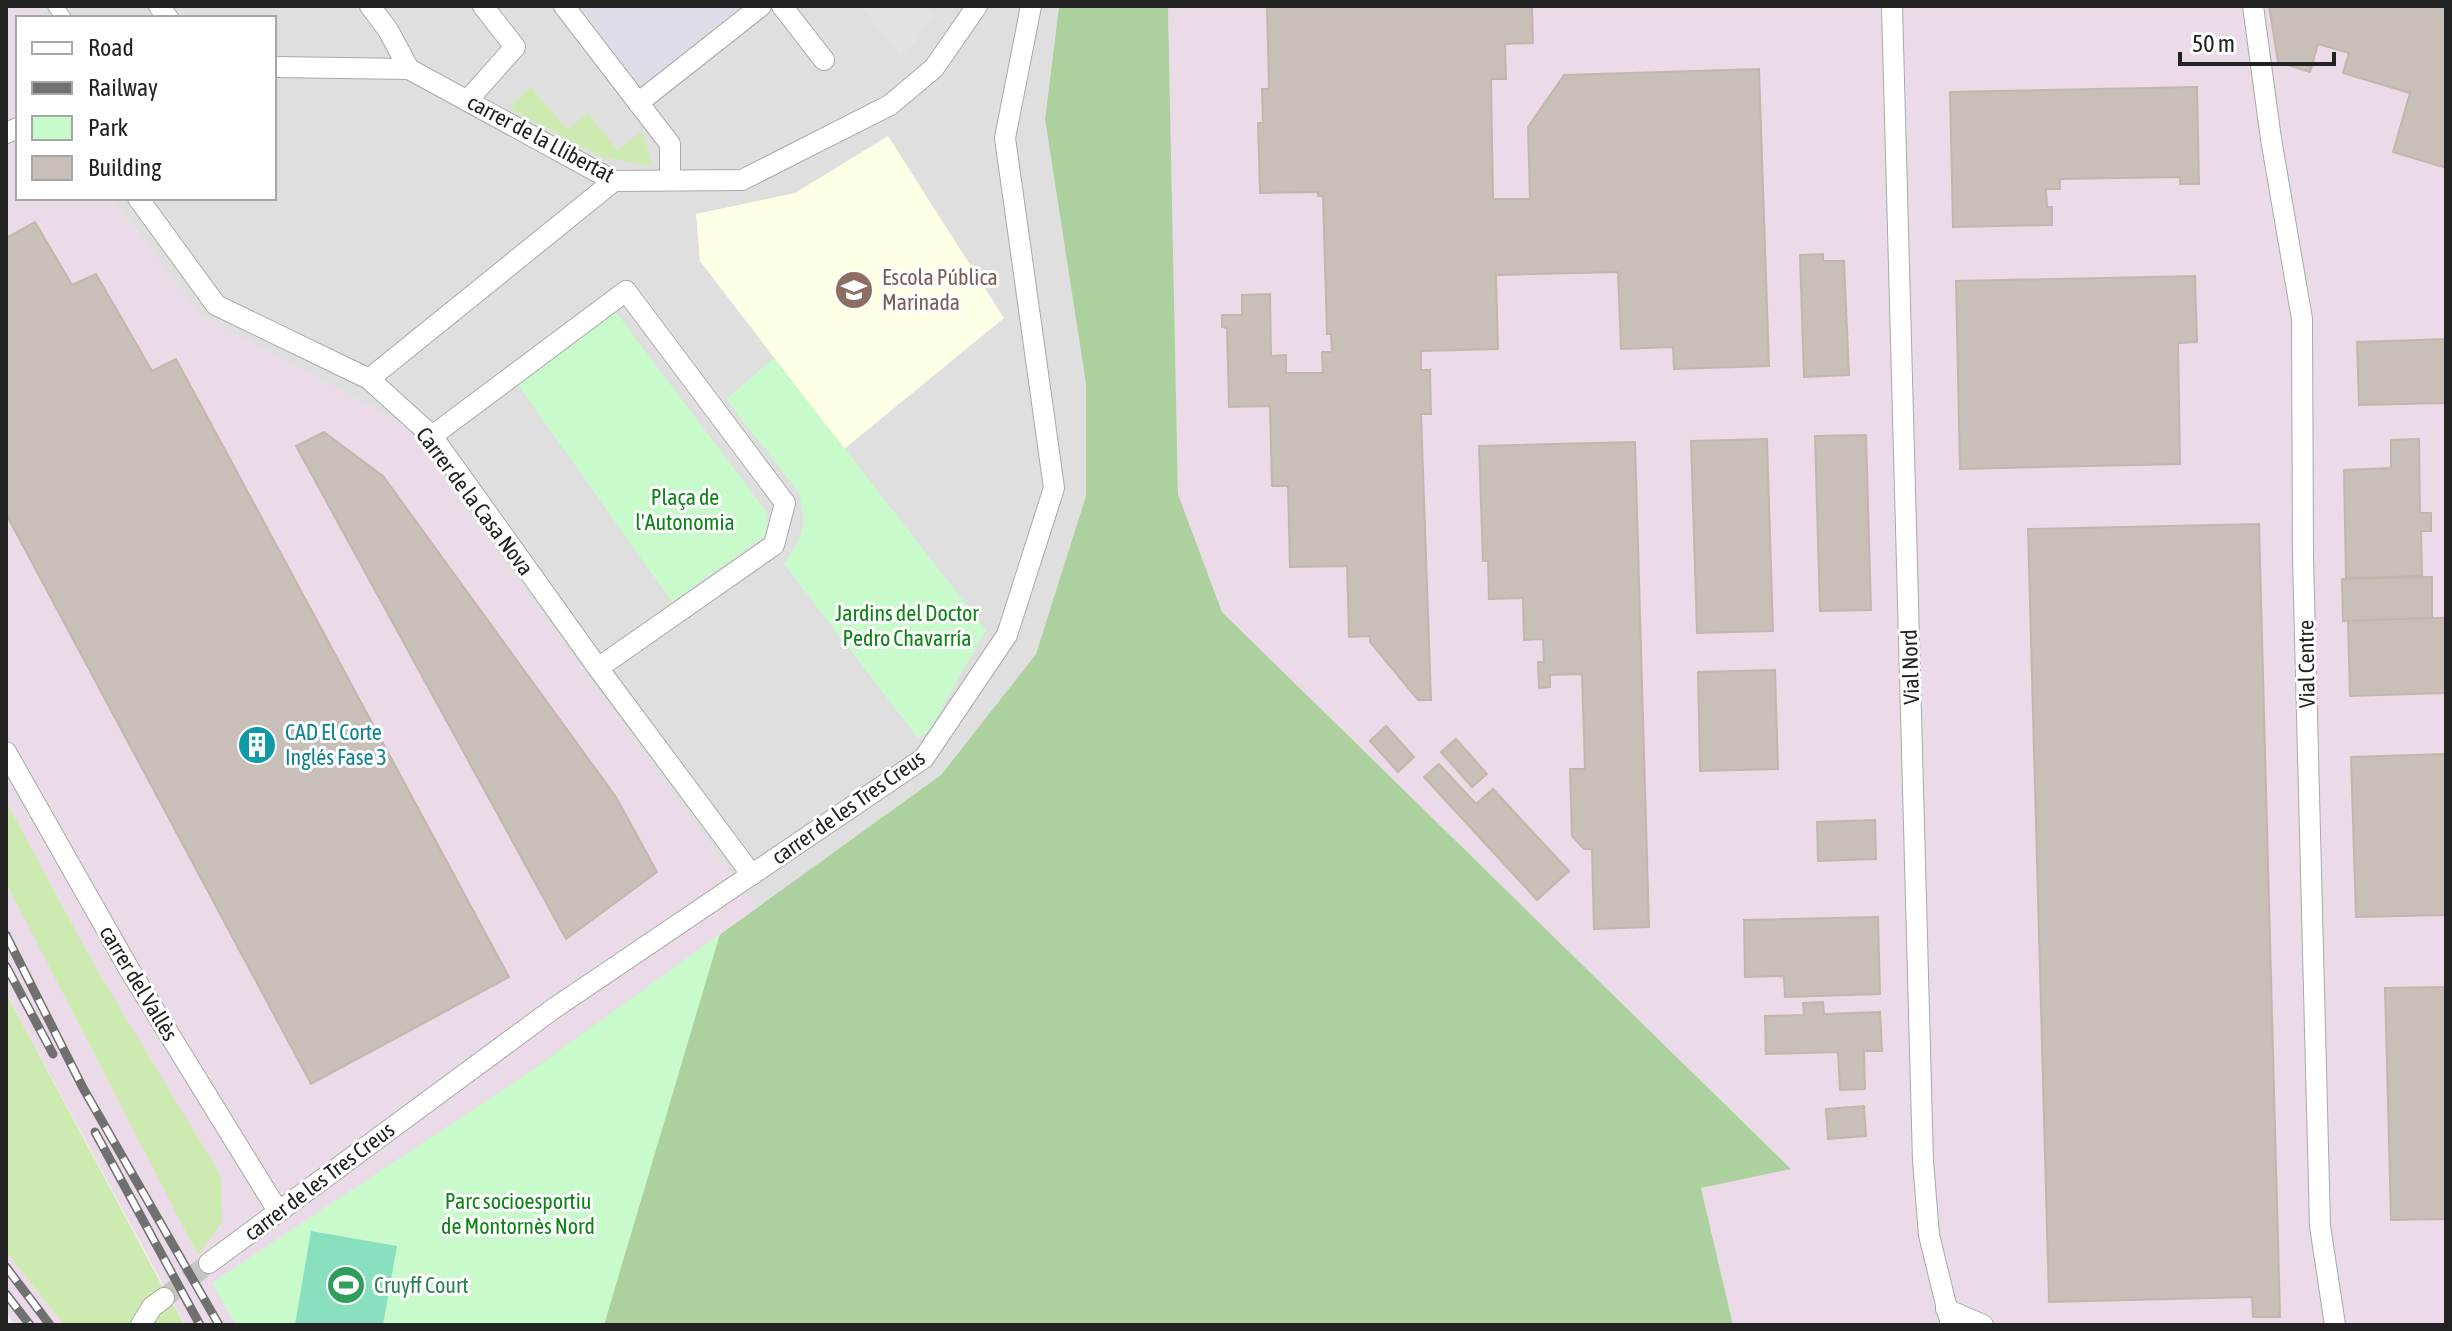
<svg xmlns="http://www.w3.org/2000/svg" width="2452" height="1331" font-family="'Asap Condensed',sans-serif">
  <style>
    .residential { fill: #e0dfdf }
    .industrial { fill: #ebdbe8 }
    .education { fill: #ffffe5 }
    .grass { fill: #cdebb0 }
    .forest { fill: #add19e }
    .park { fill: #c8facc }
    .pitch { fill: #88e0be }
    .parking { fill: #e2e2e2 }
    .plaza { fill: #dddde8 }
    .building { fill: #c7bfb8; stroke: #c4b6ab; stroke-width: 2 }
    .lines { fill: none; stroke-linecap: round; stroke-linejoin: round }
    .minor-tunnel { stroke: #c8c6c1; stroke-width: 20; stroke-dasharray: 20 10; stroke-linecap: butt }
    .pedestrian-casing { stroke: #a9a9a9; stroke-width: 16 }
    .minor-casing { stroke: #a9a9a9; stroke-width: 22 }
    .pedestrian { stroke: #fff; stroke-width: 14 }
    .minor { stroke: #fff; stroke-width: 20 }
    .rail-casing { stroke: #707070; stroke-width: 9 }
    .rail { stroke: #fff; stroke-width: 6; stroke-dasharray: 18; stroke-linecap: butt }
    .labels { text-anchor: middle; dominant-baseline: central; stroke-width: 6; stroke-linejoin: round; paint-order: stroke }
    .street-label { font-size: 22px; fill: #222; stroke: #fff }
    .education-label { font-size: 22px; fill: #785e54; stroke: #fff; text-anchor: start }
    .park-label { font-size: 22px; fill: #0c8416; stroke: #fff }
    .culture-label { font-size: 22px; fill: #0d838f; stroke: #fff; text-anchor: start }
    .leisure-label { font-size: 22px; fill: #27864d; stroke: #fff; text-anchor: start }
  </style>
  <rect width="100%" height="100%" fill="#f2efe9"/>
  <path class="residential" d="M37,6H1059L1045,119L1086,384V497L1036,654L941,775L756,908L406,426L200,315L112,198H274V18H46Z"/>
  <g class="industrial">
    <path d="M6,6H37L46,18H18V198H112L201,315L406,426L756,908L525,1075L212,1283L236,1325H185L6,993V883L199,1254L97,970L6,801Z"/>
    <path d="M1168,6H2446V1325H1733L1701,1188L1790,1168L1222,612L1178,494Z"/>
    <path d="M6,1252L64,1325H15L6,1313Z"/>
  </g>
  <path class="education" d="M888,136L1004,318L844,449L700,261L696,214L795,193Z"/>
  <g class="grass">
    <path d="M531,87L566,128L571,127L588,113L617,150L642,131L652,166L601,157L509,108Z"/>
    <path d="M6,801L97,970L221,1176L222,1223L198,1255L6,883Z"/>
    <path d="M6,993L160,1282L185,1325H64L6,1252Z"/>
  </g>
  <path class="forest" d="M1059,6H1168L1178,494L1222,612L1791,1169L1701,1188L1733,1325H604L626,1244L525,1075L941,775L1036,654L1086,496V384L1045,119Z"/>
  <g class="park">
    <path d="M615,311L768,514L766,535L672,602L518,385Z"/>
    <path d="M774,358L986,630L930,729L918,738L784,564L800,538L804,520L799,493L726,399Z"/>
    <path d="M720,934L604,1325H236L212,1283L525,1075Z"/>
  </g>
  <path class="pitch" d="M311,1231L397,1246L383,1325H295Z"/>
  <path class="parking" d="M861,6H927L934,14L915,43L899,56Z"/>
  <path class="plaza" d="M579,6H746L641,87Z"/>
  <g class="building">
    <path d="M1267,6H1532L1533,43L1505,44L1506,79H1491L1493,199H1530L1528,127L1564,75L1759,69L1769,366L1674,369L1673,347L1621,349L1618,272L1496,275L1498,349L1421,351V370H1430L1431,414H1421L1431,700H1418L1370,642V636L1349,637L1347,566L1290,567L1288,486H1272L1270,406L1229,407L1227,328L1222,327V315H1242V295L1270,294L1271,356L1286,355V373H1323L1322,352H1332L1331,334H1327L1323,196H1318V192L1260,193L1258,123H1263L1262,89H1269Z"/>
    <path d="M2269,6H2446V168L2393,152L2410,93L2343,73L2349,53L2318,44L2310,72L2278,62Z"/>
    <path d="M2197,87L2199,184H2180V177L2060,179V189H2046L2047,207H2052V225L1953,227L1950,92Z"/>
    <path d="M35,222L72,285L96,274L152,371L176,359L509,977L311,1084L6,514V238Z"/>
    <path d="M1823,254V261H1844L1849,375L1804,377L1800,255Z"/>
    <path d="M2195,276L2197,342L2178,343L2180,464L1960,469L1956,281Z"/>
    <path d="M2446,339V403L2359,405L2357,342Z"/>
    <path d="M324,432L383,476L616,797L657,872L566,939L296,446Z"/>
    <path d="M1866,435L1871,610L1820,611L1815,436Z"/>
    <path d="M1767,439L1773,631L1697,633L1691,441Z"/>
    <path d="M2419,439L2420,513H2431V531H2421L2422,576L2346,578L2344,470L2391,468V440Z"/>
    <path d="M1635,442L1649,927L1594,929L1592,849H1584L1572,836L1570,769H1585L1582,674L1550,675V687L1539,688L1538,662H1544L1543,639L1524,640L1523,598L1489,599L1488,561H1483L1479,446Z"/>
    <path d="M2259,524L2280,1317H2253L2252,1297L2049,1302L2028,529Z"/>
    <path d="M2432,577V618L2343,621L2342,579Z"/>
    <path d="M2432,618H2446V693L2350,696L2348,621Z"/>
    <path d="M1775,670L1778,769L1700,771L1698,672Z"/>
    <path d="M1386,726L1414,757L1398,772L1370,741Z"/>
    <path d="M1456,739L1487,774L1472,787L1441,752Z"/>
    <path d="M2446,754V915L2356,917L2351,757Z"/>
    <path d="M1439,764L1476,804L1493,789L1569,871L1537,900L1424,777Z"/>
    <path d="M1875,820L1876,859L1818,861L1817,822Z"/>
    <path d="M1878,917L1880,994L1785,997L1784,976L1745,977L1744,920Z"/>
    <path d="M2446,987V1219L2391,1220L2385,988Z"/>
    <path d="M1823,1002L1824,1014L1880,1012L1882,1051H1864L1865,1089L1840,1090L1838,1052L1766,1054L1765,1016L1804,1015L1803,1003Z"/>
    <path d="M1864,1106L1866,1136L1828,1139L1826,1109Z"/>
  </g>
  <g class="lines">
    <path class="minor-tunnel" d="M164,1298L209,1263"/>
    <defs>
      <path id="pedestrian" d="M55,6L64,18"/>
      <g id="minor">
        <path d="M159,6L168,18"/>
        <path d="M370,6L388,30L409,69L614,181L742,180L890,105L934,68L977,6"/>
        <path d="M564,6L670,144V180"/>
        <path d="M782,6L824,60"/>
        <path d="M1892,6L1923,1161L1929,1235L1951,1325"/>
        <path d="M2253,6L2271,139L2302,319L2303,558L2320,1226L2335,1325"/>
        <path d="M274,67L409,69"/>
        <path d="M468,100L515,47L483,6"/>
        <path d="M638,103L761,6"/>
        <path d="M6,133L18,128"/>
        <path d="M138,198L216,305L369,379L432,436L598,668L752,875"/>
        <path d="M369,379L614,181"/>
        <path d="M432,436L626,291L785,503L774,545L598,668"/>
        <path d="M6,752L129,969L278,1211"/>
        <path d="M209,1263L553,1009L924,758L1007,635L1054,488L1005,138L1031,6"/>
        <path d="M1946,1309L1983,1325"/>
        <path d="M141,1325L152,1307L164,1298"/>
      </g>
    </defs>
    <use href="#pedestrian" class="pedestrian-casing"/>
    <use href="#minor" class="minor-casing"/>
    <use href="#pedestrian" class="pedestrian"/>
    <use href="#minor" class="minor"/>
    <defs>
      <g id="rail">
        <path d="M6,935L83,1088L219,1325"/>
        <path d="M6,966L53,1054"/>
        <path d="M95,1132L200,1325"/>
        <path d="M6,1267L50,1325"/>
        <path d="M6,1294L30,1325"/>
      </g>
    </defs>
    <use href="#rail" class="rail-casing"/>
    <use href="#rail" class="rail"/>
  </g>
  <defs>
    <symbol id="school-disc" viewBox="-11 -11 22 22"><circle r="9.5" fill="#8d6e63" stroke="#fff"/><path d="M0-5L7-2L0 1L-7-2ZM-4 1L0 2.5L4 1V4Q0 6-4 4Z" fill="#fff"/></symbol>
    <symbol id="building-disc" viewBox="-11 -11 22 22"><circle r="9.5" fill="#0f9aa8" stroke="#fff"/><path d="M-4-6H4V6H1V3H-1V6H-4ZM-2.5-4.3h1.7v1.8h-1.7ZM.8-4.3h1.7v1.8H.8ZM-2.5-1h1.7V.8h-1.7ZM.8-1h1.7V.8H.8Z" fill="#fff"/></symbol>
    <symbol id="stadium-disc" viewBox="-11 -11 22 22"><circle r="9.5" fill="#2e9e5b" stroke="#fff"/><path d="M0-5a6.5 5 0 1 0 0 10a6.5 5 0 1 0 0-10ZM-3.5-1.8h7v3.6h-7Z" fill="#fff"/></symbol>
  </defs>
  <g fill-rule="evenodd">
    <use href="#school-disc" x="832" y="268" width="44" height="44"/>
    <use href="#building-disc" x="235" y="723" width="44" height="44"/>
    <use href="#stadium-disc" x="324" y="1263" width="44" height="44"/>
  </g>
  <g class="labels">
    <g class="street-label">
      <text transform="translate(541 138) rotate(28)">carrer de la Llibertat</text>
      <text transform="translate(475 501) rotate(53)">Carrer de la Casa Nova</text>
      <text transform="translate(2306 664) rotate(-91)">Vial Centre</text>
      <text transform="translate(1910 667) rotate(-92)">Vial Nord</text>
      <text transform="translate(848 807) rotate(-35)">carrer de les Tres Creus</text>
      <text transform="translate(139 983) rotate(59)">carrer del Vallès</text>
      <text transform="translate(319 1181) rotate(-37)">carrer de les Tres Creus</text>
    </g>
    <g class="education-label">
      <text x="882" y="277">Escola Pública<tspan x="882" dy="25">Marinada</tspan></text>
    </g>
    <g class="park-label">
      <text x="685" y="497">Plaça de<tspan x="685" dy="25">l'Autonomia</tspan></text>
      <text x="907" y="613">Jardins del Doctor<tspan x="907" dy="25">Pedro Chavarría</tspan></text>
      <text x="518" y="1201">Parc socioesportiu<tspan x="518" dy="25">de Montornès Nord</tspan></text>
    </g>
    <g class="culture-label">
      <text x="285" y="732">CAD El Corte<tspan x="285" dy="25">Inglés Fase 3</tspan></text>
    </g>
    <g class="leisure-label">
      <text x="374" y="1285">Cruyff Court</text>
    </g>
  </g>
  <rect width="2452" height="1331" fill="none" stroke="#222222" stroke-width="16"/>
  <rect x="16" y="16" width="260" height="184" fill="#ffffff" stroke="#a7a7a7" stroke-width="2"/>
  <rect x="32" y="42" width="40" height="12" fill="#ffffff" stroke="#a7a7a7" stroke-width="2"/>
  <text x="88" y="56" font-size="24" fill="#222222">Road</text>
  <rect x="32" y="82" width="40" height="12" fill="#707070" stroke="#a7a7a7" stroke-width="2"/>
  <text x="88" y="96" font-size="24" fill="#222222">Railway</text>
  <rect x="32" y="116" width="40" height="24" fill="#c8facc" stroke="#a7a7a7" stroke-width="2"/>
  <text x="88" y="136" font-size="24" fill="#222222">Park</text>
  <rect x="32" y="156" width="40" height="24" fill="#c7bfb8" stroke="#a7a7a7" stroke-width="2"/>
  <text x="88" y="176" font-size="24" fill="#222222">Building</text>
  <path d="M2180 52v12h154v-12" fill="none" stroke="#222222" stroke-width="4"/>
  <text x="2192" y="52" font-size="24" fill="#222222" stroke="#ffffff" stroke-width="6" paint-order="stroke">50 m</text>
</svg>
